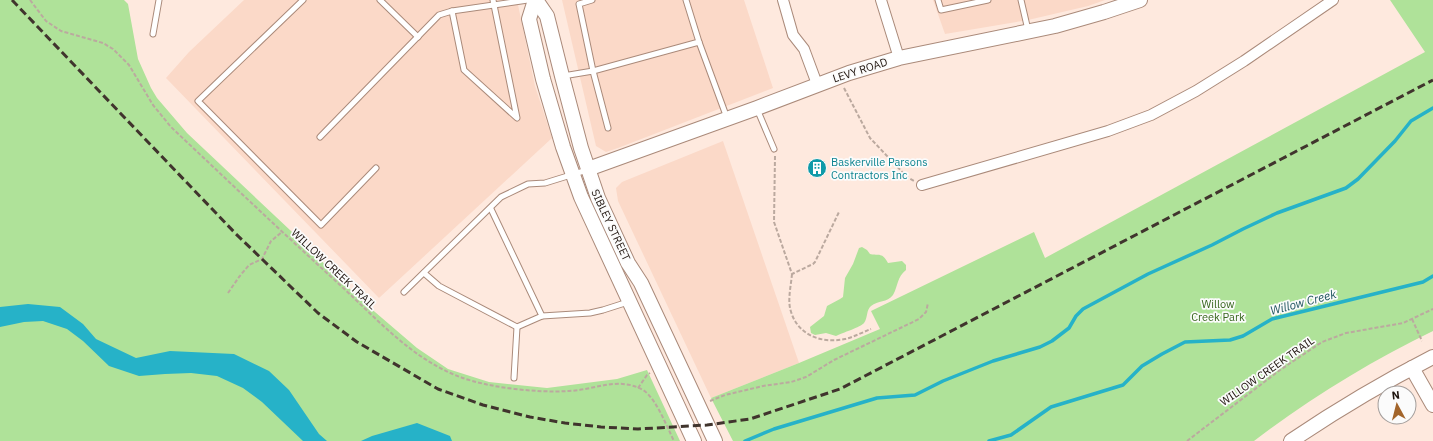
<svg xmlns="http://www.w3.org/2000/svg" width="1433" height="441" font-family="'IBM Plex Sans',sans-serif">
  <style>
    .built { fill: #fbd9c8 }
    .green { fill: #afe299 }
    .water { fill: #26b2c8 }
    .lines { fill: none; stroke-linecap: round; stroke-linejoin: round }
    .stream { stroke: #26b2c8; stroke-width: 3.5 }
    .lane-casing { stroke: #aa8a7a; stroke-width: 7 }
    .street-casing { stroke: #aa8a7a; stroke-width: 12 }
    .secondary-casing { stroke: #aa8a7a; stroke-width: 16 }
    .path { stroke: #bba99f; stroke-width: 2; stroke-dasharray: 4 2; stroke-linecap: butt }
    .lane { stroke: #fff; stroke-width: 5 }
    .street { stroke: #fff; stroke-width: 10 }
    .secondary { stroke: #fff; stroke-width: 14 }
    .rail { stroke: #40342d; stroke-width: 3; stroke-dasharray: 8 4; stroke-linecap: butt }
    .labels { text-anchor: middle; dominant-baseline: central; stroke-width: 3.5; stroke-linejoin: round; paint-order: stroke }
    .street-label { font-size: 11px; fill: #1e130d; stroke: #fbfbfb }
    .culture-label { font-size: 11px; fill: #0d838f; stroke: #fbfbfb; text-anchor: start }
    .park-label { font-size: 11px; fill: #36651c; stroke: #fbfbfb }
    .water-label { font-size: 12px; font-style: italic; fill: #1c525c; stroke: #fbfbfb }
  </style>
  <rect width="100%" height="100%" fill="#fee9de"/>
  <g class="built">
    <path d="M244,0H517L535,86L552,138L379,298L166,78L189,52Z"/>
    <path d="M562,0H744L773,88L618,148L606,152L596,146Z"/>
    <path d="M933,0H1105L1088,6L1028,20L945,34Z"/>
    <path d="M723,141L799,363L711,398L618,201L616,188L622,182Z"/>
  </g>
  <g class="green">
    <path d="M0,0H124L128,4L138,59L151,88L157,98L187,133L291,231L361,300L417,348L448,369L489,382L547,388L617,379L647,370L680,441H0Z"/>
    <path d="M1390,0H1433V331C1371,361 1309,399 1254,441H733L711,398L799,363L880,329L871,311L1034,232L1045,258L1425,52Z"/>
    <path d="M862,247L867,250L870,254C880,256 882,252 888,263L902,261L906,265V270C897,277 898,286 893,295C887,303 878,300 871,306C866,310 868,318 864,323C861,327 842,333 836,336L826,333L815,335L811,333L810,327L824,316L827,306L840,299L843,297L845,278L853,264L859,248Z"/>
  </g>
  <g class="water">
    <path d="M28,304L60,307L83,324L96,339L136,358L170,351L234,354L269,371L289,390L319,434L327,441H303L262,402L243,388L217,376L191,373L165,374L139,376L109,366L83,341L67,329L43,321L24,322L0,327V307Z"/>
    <path d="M417,423L450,436L452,441H361L372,436Z"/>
  </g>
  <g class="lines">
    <g class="stream">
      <path d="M745,441L774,429L877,398L915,395L943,381L993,361L1040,347L1052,341L1069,328L1076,316L1083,309L1148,274L1212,245L1243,229L1277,213L1346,188L1358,179L1395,141L1411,121L1433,108"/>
      <path d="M989,441L1011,435L1051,407L1123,385L1142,366L1162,354L1185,342L1230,340L1243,336L1272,319L1423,282L1433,276"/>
    </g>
    <defs>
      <g id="lane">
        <path d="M303,0L198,101L321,225L376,168"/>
        <path d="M380,0L418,37"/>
        <path d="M592,0L579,4L593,71L608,128"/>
        <path d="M686,0L699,42"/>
        <path d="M938,0L941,10L988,0"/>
        <path d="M1021,0L1028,30"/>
        <path d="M452,11L464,70L517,118L493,0"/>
        <path d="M153,34L159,0"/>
        <path d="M563,76L593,71L699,42L727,118"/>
        <path d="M757,109L774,149"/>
        <path d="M320,137L439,15L452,11L528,0"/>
        <path d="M424,273L439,286L517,327L542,316L491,209"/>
        <path d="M404,292L501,197L528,184L545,183L587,170"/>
        <path d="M542,316L590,313L603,310L628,302"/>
        <path d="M514,378L517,327"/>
      </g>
      <g id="street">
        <path d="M783,0L793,35L804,49L817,84"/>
        <path d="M881,0L899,58"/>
        <path d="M922,185L1108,131L1151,115L1196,91L1244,61L1333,0"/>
      </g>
      <g id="secondary">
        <path d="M535,0L529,19L543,79L563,147L581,197L694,441"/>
        <path d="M536,0L547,16L562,76L581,148L598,198L628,263L641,283L715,441"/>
        <path d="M588,169L757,108L849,73L899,58L1055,26L1104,12L1140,0"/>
        <path d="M1412,368L1433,405"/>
        <path d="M1291,441C1337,410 1384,382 1433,357"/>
      </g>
    </defs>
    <use href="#lane" class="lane-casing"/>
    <use href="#street" class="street-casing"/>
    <use href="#secondary" class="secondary-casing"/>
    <g class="path">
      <path d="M30,0L46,21L61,31L103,43L113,49L129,65L153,105L171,127C227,180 283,233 340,285C377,319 412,359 460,377C490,388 537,393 569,391C595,390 618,376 643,390C656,398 667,427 674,441"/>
      <path d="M844,88L870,138L907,177L914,181"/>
      <path d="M775,156L774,222L792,274L813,264L815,262L839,212"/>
      <path d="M792,274C791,285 788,298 790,308C796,335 821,344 845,339C854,337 863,332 871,329"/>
      <path d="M228,293L239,277L249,265L262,259L271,241L282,232"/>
      <path d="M1412,319L1422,341"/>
      <path d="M638,388L647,375L650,373"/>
      <path d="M710,401L725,395L763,386L791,382L806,377L834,360L919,319L926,312L928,303"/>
      <path d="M1187,441L1280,370L1322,342L1346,333L1403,323L1433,309"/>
    </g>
    <use href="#lane" class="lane"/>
    <use href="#street" class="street"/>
    <use href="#secondary" class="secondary"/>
    <path class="rail" d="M12,0L236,234L318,313L357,342L438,389L483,405L530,417L565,423L601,427L638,429L707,425L750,419L840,389L1433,80"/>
  </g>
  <defs>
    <symbol id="building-disc" viewBox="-11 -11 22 22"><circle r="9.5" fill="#0f9aa8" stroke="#fbfbfb"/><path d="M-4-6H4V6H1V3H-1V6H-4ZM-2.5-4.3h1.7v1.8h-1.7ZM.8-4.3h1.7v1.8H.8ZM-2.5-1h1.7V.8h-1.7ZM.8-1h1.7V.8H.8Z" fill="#fff"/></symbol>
  </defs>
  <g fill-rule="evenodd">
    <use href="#building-disc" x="806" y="157" width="22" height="22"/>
  </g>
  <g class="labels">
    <g class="street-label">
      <text transform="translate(860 70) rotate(-18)">LEVY ROAD</text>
      <text transform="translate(611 225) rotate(65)">SIBLEY STREET</text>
      <text transform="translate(334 269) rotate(43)">WILLOW CREEK TRAIL</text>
      <text transform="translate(1267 371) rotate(-35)">WILLOW CREEK TRAIL</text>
    </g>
    <g class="culture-label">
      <text x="831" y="162">Baskerville Parsons<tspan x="831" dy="13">Contractors Inc</tspan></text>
    </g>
    <g class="park-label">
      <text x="1218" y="304">Willow<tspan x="1218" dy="13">Creek Park</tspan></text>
    </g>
    <g class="water-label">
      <text transform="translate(1303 302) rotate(-15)">Willow Creek</text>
    </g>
  </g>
  <g transform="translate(1397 405) rotate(353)"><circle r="19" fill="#fbfbfb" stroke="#a39e9c"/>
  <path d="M0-3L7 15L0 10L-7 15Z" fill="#a3652b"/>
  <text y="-6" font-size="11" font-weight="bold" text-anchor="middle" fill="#1e130d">N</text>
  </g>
</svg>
